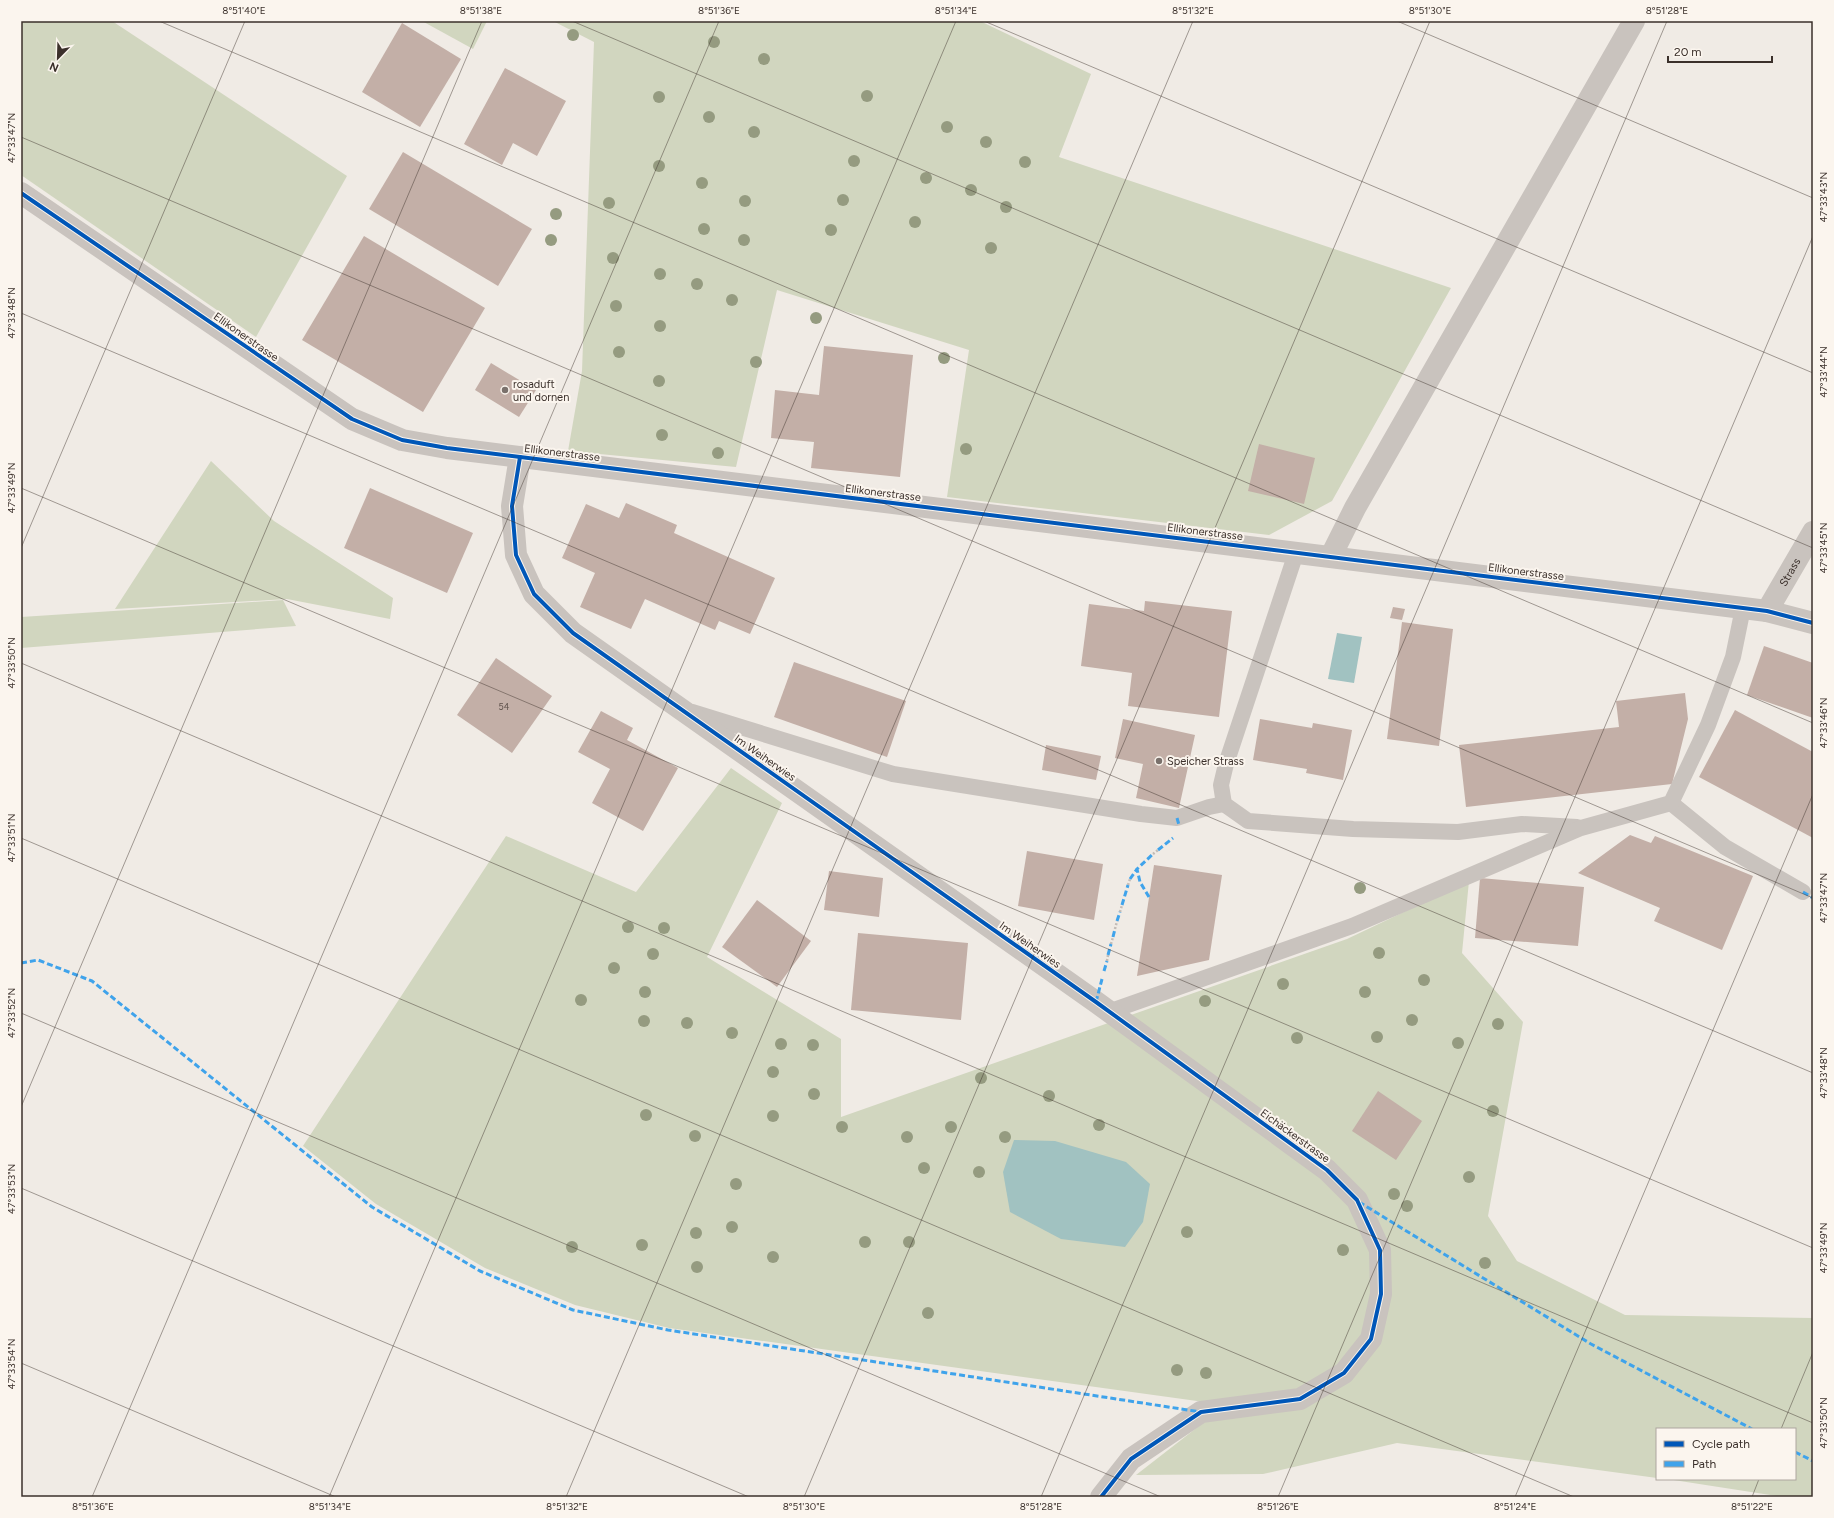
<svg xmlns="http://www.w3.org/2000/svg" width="1834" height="1518" font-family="Figtree,sans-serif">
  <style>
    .green { fill: #d1d6bf }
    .water { fill: #a1c2c1 }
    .building { fill: #c3afa7 }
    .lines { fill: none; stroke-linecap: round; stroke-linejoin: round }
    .path { stroke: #c2bbb6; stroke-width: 2.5; stroke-dasharray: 2 2; stroke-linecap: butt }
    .service { stroke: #c9c3be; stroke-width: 16 }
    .minor { stroke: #c9c3be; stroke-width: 22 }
    .tertiary { stroke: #c9c3be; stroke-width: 22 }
    .quiet { stroke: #3fa3eb; stroke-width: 3; stroke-dasharray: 6 3; stroke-linecap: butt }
    .cycleway-casing { stroke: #fbf5ee; stroke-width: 6 }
    .cycleway { stroke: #0057b8; stroke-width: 4 }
    .tree { fill: #959b80 }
    .ticks { fill: none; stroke: #3b302b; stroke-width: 1; stroke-opacity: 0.45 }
    .poi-dot { fill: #7a716c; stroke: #fbf5ee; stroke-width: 1.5 }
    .labels { text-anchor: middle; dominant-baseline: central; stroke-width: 4; stroke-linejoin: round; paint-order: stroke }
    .number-label { font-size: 9px; fill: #5d504a }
    .street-label { font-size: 11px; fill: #3b302b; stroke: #fbf5ee }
    .poi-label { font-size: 11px; fill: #3b302b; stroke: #fbf5ee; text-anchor: start }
    .neatline { fill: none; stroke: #3b302b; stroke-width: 1.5 }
    .ticks-label { font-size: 10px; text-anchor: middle; fill: #3b302b }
  </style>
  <rect width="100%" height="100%" fill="#f0ebe5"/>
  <g class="green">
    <path d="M21,21H112L347,176L256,337L21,175Z"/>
    <path d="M422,21H487L473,49Z"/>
    <path d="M553,21H980L1091,74L1059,157L1451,288L1332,501L1269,535L947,497L969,350L777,290L736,467L568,451L582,371L594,42Z"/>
    <path d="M211,461L274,521L393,598L390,619L287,599L115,609Z"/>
    <path d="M283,600L296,626L21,648V617Z"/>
    <path d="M731,768L782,803L707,957L841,1039V1117L1347,939L1469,881L1462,953L1523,1022L1488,1216L1517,1261L1625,1315L1813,1318V1497H1784L1667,1479H1795V1429H1657V1478L1397,1443L1263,1474L1136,1475L1226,1405L669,1328L575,1305L485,1268L376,1204L303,1146L506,836L636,892Z"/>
  </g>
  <g class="water">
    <path d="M1337,633L1362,637L1354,683L1328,679Z"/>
    <path d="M1014,1140L1055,1141L1126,1162L1150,1184L1143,1222L1125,1247L1061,1239L1010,1212L1003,1172Z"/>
  </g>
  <g class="building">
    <path d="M402,23L461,59L420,127L362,92Z"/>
    <path d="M505,68L566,101L537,156L513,143L502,165L464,144Z"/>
    <path d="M403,152L532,229L498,286L369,209Z"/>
    <path d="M364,236L485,308L423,412L302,340Z"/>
    <path d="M824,346L913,355L900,477L811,468L814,442L771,438L775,390L819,395Z"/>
    <path d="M491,363L536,390L519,417L475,390Z"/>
    <path d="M1259,444L1315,458L1304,504L1248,491Z"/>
    <path d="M370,488L473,533L447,593L344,548Z"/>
    <path d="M626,503L677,525L674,533L775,578L750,634L719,621L715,630L645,599L631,629L580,607L595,573L562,558L586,504L619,518Z"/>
    <path d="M1145,601L1232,611L1219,717L1128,706L1132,673L1081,666L1089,604L1144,611Z"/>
    <path d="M1393,607L1405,609L1402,620L1390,618Z"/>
    <path d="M1402,622L1453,629L1439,746L1387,739Z"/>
    <path d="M1764,646L1813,663V718L1747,695Z"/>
    <path d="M496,658L552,696L512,753L457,715Z"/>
    <path d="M794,662L906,701L887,757L774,717Z"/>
    <path d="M1685,693L1688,719L1672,784L1466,807L1459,745L1619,727L1616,701Z"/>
    <path d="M1735,710L1813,752V838L1699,777Z"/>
    <path d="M601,711L633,728L627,740L678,768L643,831L592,803L610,769L578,752Z"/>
    <path d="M1123,719L1195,735L1179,808L1136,798L1143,764L1115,758Z"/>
    <path d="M1260,719L1312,728L1313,723L1352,730L1343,780L1306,773L1307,769L1253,760Z"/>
    <path d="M1046,745L1101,756L1096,780L1042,770Z"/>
    <path d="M1630,835L1651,843L1655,836L1753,876L1722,950L1654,921L1660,908L1578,873Z"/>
    <path d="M1027,851L1103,864L1094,920L1018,906Z"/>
    <path d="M1154,865L1222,875L1209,960L1137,976Z"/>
    <path d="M829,871L883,878L879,917L824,910Z"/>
    <path d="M1480,878L1584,887L1578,946L1475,938Z"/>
    <path d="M757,900L811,941L777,987L722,947Z"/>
    <path d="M858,933L968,943L961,1020L851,1010Z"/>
    <path d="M1378,1091L1422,1121L1396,1160L1352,1131Z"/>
  </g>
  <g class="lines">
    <g class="path">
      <path d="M1153,854L1158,850"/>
      <path d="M1128,885L1130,879"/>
      <path d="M1120,912L1122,905"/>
      <path d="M1115,929L1117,921"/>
      <path d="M1111,944L1113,937"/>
      <path d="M1107,961L1108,955"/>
    </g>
    <g class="service">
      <path d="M1296,553L1226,764L1221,785L1224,804L1248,821L1353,829L1458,832L1522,824L1577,827"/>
      <path d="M692,712L893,774L1141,814L1177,818L1209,807L1224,804"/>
      <path d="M1671,803L1725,847L1803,892"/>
      <path d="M1108,1012L1352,926L1581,828L1671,803L1708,725L1733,657L1743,608"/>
    </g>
    <g class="minor">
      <path d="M520,457L512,506L516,555L534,594L573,633L1096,1002L1327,1170L1357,1200L1380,1250L1381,1294L1371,1339L1344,1373L1300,1399L1201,1412L1131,1459L1101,1497"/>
      <path id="s1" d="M1767,611L1813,532"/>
    </g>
    <g class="tertiary">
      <path d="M21,193L352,419L402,440L447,448L1743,608L1767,611L1813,623"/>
      <path d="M1331,556L1355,508L1634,21"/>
    </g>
    <g class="quiet">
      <path d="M1177,818L1179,825"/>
      <path d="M1158,850L1173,838"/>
      <path d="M1130,879L1137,869"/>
      <path d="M1803,892L1813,898"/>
      <path d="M1149,897L1140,882L1137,869L1153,854"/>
      <path d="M1122,905L1128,885"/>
      <path d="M1117,921L1120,912"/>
      <path d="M1113,937L1115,929"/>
      <path d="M1108,955L1111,944"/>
      <path d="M21,963L38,960L92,981L372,1207L480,1271L573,1310L668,1330L1201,1412"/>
      <path d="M1104,971L1107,961"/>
      <path d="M1096,1002L1102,979"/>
      <path d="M1359,1202L1591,1344L1752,1429"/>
      <path d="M1795,1452L1813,1461"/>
    </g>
    <defs>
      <g id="cycleway">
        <path d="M21,193L352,419L402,440L447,448L1743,608L1767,611L1813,623"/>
        <path d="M520,457L512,506L516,555L534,594L573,633L1096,1002L1327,1170L1357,1200L1380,1250L1381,1294L1371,1339L1344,1373L1300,1399L1201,1412L1131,1459L1101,1497"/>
      </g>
    </defs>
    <use href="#cycleway" class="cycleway-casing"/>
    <use href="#cycleway" class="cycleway"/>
  </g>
  <g class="tree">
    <circle cx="573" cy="35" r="6"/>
    <circle cx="714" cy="42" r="6"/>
    <circle cx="764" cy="59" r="6"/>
    <circle cx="867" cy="96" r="6"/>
    <circle cx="659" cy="97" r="6"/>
    <circle cx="709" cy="117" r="6"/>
    <circle cx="947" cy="127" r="6"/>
    <circle cx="754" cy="132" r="6"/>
    <circle cx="986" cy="142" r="6"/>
    <circle cx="854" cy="161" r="6"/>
    <circle cx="1025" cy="162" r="6"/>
    <circle cx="659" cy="166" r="6"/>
    <circle cx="926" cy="178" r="6"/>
    <circle cx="702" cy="183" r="6"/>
    <circle cx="971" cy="190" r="6"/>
    <circle cx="843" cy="200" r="6"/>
    <circle cx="745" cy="201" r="6"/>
    <circle cx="609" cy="203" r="6"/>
    <circle cx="1006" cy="207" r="6"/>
    <circle cx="556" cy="214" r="6"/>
    <circle cx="915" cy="222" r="6"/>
    <circle cx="704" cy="229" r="6"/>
    <circle cx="831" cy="230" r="6"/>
    <circle cx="551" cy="240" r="6"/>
    <circle cx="744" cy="240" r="6"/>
    <circle cx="991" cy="248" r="6"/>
    <circle cx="613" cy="258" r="6"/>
    <circle cx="660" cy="274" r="6"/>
    <circle cx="697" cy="284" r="6"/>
    <circle cx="732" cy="300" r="6"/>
    <circle cx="616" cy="306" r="6"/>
    <circle cx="816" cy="318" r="6"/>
    <circle cx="660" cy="326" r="6"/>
    <circle cx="619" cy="352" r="6"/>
    <circle cx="944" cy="358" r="6"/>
    <circle cx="756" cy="362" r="6"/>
    <circle cx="659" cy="381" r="6"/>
    <circle cx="662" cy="435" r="6"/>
    <circle cx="966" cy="449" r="6"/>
    <circle cx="718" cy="453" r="6"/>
    <circle cx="1360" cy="888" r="6"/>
    <circle cx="628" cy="927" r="6"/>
    <circle cx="664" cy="928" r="6"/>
    <circle cx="1379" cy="953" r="6"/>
    <circle cx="653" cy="954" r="6"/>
    <circle cx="614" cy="968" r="6"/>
    <circle cx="1424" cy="980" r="6"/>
    <circle cx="1283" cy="984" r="6"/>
    <circle cx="645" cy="992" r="6"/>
    <circle cx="1365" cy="992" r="6"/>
    <circle cx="581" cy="1000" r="6"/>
    <circle cx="1205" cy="1001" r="6"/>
    <circle cx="1412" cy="1020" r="6"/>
    <circle cx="644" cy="1021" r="6"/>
    <circle cx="687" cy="1023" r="6"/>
    <circle cx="1498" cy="1024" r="6"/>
    <circle cx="732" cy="1033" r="6"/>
    <circle cx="1377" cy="1037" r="6"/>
    <circle cx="1297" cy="1038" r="6"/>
    <circle cx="1458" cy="1043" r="6"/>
    <circle cx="781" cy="1044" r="6"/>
    <circle cx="813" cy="1045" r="6"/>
    <circle cx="773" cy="1072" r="6"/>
    <circle cx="981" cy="1078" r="6"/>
    <circle cx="814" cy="1094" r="6"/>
    <circle cx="1049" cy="1096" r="6"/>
    <circle cx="1493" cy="1111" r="6"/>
    <circle cx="646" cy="1115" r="6"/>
    <circle cx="773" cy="1116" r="6"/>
    <circle cx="1099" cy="1125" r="6"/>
    <circle cx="842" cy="1127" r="6"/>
    <circle cx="951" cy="1127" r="6"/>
    <circle cx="695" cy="1136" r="6"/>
    <circle cx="907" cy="1137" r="6"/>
    <circle cx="1005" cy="1137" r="6"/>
    <circle cx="924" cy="1168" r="6"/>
    <circle cx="979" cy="1172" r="6"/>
    <circle cx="1469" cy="1177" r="6"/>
    <circle cx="736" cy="1184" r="6"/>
    <circle cx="1394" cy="1194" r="6"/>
    <circle cx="1407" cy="1206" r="6"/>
    <circle cx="732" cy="1227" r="6"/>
    <circle cx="1187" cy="1232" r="6"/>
    <circle cx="696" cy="1233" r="6"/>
    <circle cx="865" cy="1242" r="6"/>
    <circle cx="909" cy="1242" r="6"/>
    <circle cx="642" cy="1245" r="6"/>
    <circle cx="572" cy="1247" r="6"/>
    <circle cx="1343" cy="1250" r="6"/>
    <circle cx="773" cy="1257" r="6"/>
    <circle cx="1485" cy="1263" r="6"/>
    <circle cx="697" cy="1267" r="6"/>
    <circle cx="928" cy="1313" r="6"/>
    <circle cx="1177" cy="1370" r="6"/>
    <circle cx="1206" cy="1373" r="6"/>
  </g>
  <path class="ticks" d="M159,21L1813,723M572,21L1813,548M984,21L1813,373M1397,21L1813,198M1809,21L1813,23M21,137L1813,898M21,313L1813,1073M21,488L1813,1248M21,548L245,21M21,663L1813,1423M21,838L1574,1497M21,1013L1161,1497M21,1107L482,21M21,1188L749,1497M21,1363L336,1497M1781,1429L1813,1352M92,1497L719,21M329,1497L956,21M566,1497L1193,21M804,1497L1430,21M1041,1497L1667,21M1278,1497L1813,236M1515,1497L1813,794M1752,1497L1759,1479"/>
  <g class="poi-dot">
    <circle cx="505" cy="390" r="4"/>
    <circle cx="1159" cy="761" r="4"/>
  </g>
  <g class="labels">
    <g class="number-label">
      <text x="504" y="706">54</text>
    </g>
    <g class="street-label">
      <text transform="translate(246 337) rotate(35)">Ellikonerstrasse</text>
      <text transform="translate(562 453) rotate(7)">Ellikonerstrasse</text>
      <text transform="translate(883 493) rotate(7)">Ellikonerstrasse</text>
      <text transform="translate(1205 532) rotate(7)">Ellikonerstrasse</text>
      <text transform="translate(1526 572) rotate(7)">Ellikonerstrasse</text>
      <text stroke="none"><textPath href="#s1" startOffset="45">Strass</textPath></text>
      <text transform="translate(765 758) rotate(35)">Im Weiherwies</text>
      <text transform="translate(1030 945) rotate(35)">Im Weiherwies</text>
      <text transform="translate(1295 1136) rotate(36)">Eichäckerstrasse</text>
    </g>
    <g class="poi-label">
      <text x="513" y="384">rosaduft<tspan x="513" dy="13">und dornen</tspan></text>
      <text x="1167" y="761">Speicher Strass</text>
    </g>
  </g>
  <rect width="1834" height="1518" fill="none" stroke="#fbf5ee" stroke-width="44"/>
  <rect x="1656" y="1428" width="140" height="52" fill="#fbf5ee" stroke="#aea6a0"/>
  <rect x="1664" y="1441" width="20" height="6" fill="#0057b8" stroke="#aea6a0"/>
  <text x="1692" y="1448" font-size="12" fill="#3b302b">Cycle path</text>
  <rect x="1664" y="1461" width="20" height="6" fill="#3fa3eb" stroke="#aea6a0"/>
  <text x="1692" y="1468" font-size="12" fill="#3b302b">Path</text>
  <g transform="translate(58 58) rotate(203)" stroke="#fbf5ee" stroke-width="3" paint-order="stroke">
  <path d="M0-3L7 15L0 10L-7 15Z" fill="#3b302b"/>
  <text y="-6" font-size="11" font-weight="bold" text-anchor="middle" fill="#3b302b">N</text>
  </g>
  <path d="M1668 56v6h104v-6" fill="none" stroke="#3b302b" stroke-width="2"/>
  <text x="1674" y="56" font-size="12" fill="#3b302b" stroke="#fbf5ee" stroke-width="3" paint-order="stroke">20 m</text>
  <rect x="22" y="22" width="1790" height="1474" class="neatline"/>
  <g class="ticks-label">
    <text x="244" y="14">8°51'40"E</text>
    <text x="481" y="14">8°51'38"E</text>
    <text x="719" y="14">8°51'36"E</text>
    <text x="956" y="14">8°51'34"E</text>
    <text x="1193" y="14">8°51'32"E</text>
    <text x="1430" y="14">8°51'30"E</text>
    <text x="1667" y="14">8°51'28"E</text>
    <text transform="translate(11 138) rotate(-90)" y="4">47°33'47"N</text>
    <text transform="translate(1823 197) rotate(-90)" y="4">47°33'43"N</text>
    <text transform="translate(11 313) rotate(-90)" y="4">47°33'48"N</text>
    <text transform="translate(1823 372) rotate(-90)" y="4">47°33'44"N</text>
    <text transform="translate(11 488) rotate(-90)" y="4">47°33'49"N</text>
    <text transform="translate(1823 548) rotate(-90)" y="4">47°33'45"N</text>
    <text transform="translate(11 663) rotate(-90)" y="4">47°33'50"N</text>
    <text transform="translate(1823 723) rotate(-90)" y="4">47°33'46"N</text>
    <text transform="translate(11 838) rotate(-90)" y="4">47°33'51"N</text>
    <text transform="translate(1823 898) rotate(-90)" y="4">47°33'47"N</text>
    <text transform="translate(11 1013) rotate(-90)" y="4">47°33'52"N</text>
    <text transform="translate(1823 1073) rotate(-90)" y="4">47°33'48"N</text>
    <text transform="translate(11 1189) rotate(-90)" y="4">47°33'53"N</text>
    <text transform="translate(1823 1248) rotate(-90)" y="4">47°33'49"N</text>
    <text transform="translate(11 1364) rotate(-90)" y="4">47°33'54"N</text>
    <text transform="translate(1823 1423) rotate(-90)" y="4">47°33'50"N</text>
    <text x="93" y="1510">8°51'36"E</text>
    <text x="330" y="1510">8°51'34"E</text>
    <text x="567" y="1510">8°51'32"E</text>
    <text x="804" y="1510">8°51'30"E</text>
    <text x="1041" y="1510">8°51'28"E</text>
    <text x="1278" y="1510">8°51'26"E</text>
    <text x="1515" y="1510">8°51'24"E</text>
    <text x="1752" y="1510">8°51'22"E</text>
  </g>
</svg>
